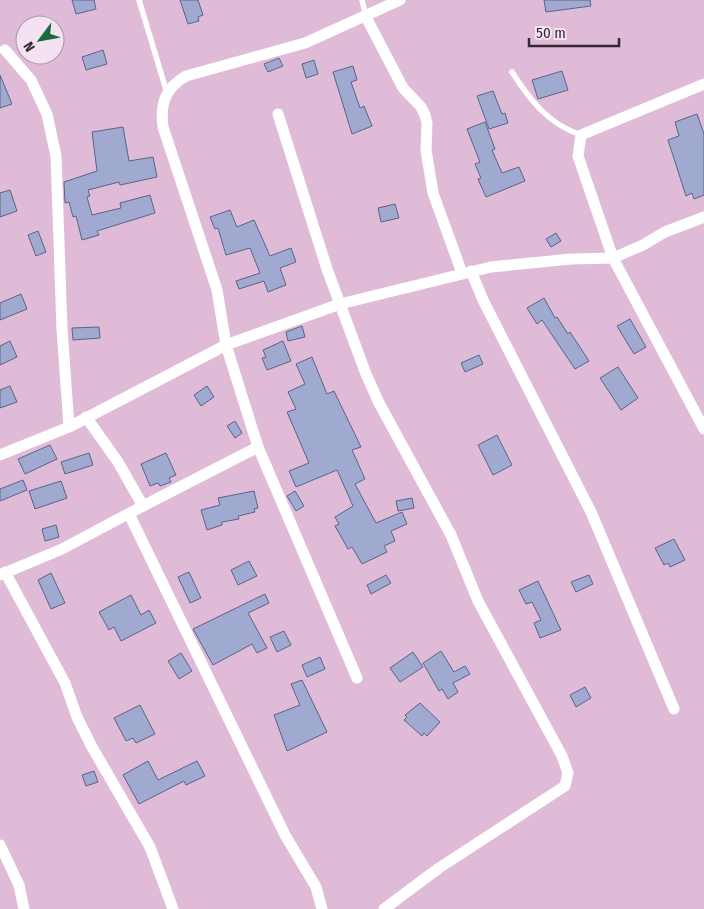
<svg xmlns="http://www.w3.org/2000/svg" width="704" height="909" font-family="'Fira Sans Condensed',sans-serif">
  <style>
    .building { fill: #a0aad1; stroke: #5a6386 }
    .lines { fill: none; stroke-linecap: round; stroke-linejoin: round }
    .lane { stroke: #fff; stroke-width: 5.5 }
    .street { stroke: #fff; stroke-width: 11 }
  </style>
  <rect width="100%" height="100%" fill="#e0bbd8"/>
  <g class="building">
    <path d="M72,0H94L96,9L76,14Z"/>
    <path d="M180,0H198L203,15L198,17L199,21L188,24Z"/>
    <path d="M544,0H590L591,6L546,12Z"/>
    <path d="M103,50L107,64L86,70L82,57Z"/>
    <path d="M279,58L283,66L268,72L264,64Z"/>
    <path d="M314,60L318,74L306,78L302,64Z"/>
    <path d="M353,66L357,80L351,82L360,108L364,106L372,126L352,134L333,72Z"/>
    <path d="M562,71L568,90L538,99L532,80Z"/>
    <path d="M0,75L12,104L0,108Z"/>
    <path d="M493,91L502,114L505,113L508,123L489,129L477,96Z"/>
    <path d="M697,114L704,134V195L694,199L692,193L686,196L668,140L679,136L675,122Z"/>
    <path d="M485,122L495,149L492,150L502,173L519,167L525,181L486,197L478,179L481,178L475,164L480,162L467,129Z"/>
    <path d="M123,127L129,161L153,157L157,177L120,185L119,182L88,190L90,196L87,197L92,215L121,208L120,203L150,195L155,213L97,231L99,235L82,240L76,216L73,217L69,202L65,203L64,182L97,171L92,132Z"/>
    <path d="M10,190L17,211L0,217V193Z"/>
    <path d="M395,204L399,218L381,222L378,208Z"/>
    <path d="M230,210L237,227L254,220L270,256L291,248L296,262L280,268L286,285L268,292L264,281L239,289L236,281L260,273L250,248L226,255L218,228L215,229L210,217Z"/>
    <path d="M38,231L46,252L36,256L28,235Z"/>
    <path d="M556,233L561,241L551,247L546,239Z"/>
    <path d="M21,294L27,309L0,320V303Z"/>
    <path d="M544,298L555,318L557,317L568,334L570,332L589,361L575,369L542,320L537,324L527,308Z"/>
    <path d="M630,319L646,347L634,354L617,326Z"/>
    <path d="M302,326L305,337L288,341L286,332Z"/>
    <path d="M99,327L100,338L73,340L72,328Z"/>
    <path d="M10,341L17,357L0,365V346Z"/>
    <path d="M283,341L291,361L267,370L262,358L266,357L263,350Z"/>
    <path d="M479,355L483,364L465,372L461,363Z"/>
    <path d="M312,357L327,394L334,391L361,447L352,450L365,479L355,484L376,523L402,512L407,524L391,531L395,541L384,546L387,552L362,564L352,547L348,549L335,526L339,524L335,517L353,506L337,470L296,487L289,471L309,463L287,412L296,409L288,392L305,384L296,364Z"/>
    <path d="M618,367L638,398L621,410L600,378Z"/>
    <path d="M10,386L17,402L0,408V390Z"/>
    <path d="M207,386L214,397L201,406L194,395Z"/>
    <path d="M235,421L242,433L235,438L227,426Z"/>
    <path d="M497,435L512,465L493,475L478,445Z"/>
    <path d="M50,445L57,459L25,474L18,459Z"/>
    <path d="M89,453L93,465L65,474L61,462Z"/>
    <path d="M166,453L176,475L169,478L171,482L160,486L158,483L150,486L141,464Z"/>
    <path d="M23,480L27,490L0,501V489Z"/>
    <path d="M61,481L67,498L35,509L29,491Z"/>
    <path d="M254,491L258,508L254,509L255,512L238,516L239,519L222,522V525L207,530L201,510L220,505L218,498Z"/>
    <path d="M295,491L304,506L296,511L287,496Z"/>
    <path d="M412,498L414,508L398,511L396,501Z"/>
    <path d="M56,525L59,537L45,541L42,529Z"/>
    <path d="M674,539L685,560L670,567L668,563L664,565L655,548Z"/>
    <path d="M249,561L257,576L238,585L231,570Z"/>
    <path d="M189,572L201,598L190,603L178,577Z"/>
    <path d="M51,573L65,603L51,609L38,580Z"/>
    <path d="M386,575L391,583L371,594L367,585Z"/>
    <path d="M589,575L593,584L576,592L571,582Z"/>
    <path d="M538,581L561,630L540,638L534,623L541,620L532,602L526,604L519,590Z"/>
    <path d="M265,594L269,603L248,613L267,648L257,653L252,644L213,665L193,629Z"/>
    <path d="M131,595L141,615L149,610L156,623L121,641L114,627L109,630L99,612Z"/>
    <path d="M284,631L291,645L277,652L270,637Z"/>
    <path d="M441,651L454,672L465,666L470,674L453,683L458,692L448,699L442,689L439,691L423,663Z"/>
    <path d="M413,652L423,667L400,682L390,668Z"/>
    <path d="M181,653L192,671L179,679L168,661Z"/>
    <path d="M320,657L325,669L307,677L302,665Z"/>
    <path d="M302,680L327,732L287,751L274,715L300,705L291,684Z"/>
    <path d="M585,687L591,698L576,707L570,695Z"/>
    <path d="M420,703L440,722L427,736L424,733L422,736L404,720L407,717L405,715Z"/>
    <path d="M140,705L155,734L136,743L133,738L126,741L114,718Z"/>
    <path d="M148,761L158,780L197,761L205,776L186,785L184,781L139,804L123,775Z"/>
    <path d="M94,771L98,782L86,786L82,775Z"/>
  </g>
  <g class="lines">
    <g class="lane">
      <path d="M139,0L167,93"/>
      <path d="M362,0L366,17"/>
      <path d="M512,72C530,100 548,124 581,135"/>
    </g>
    <g class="street">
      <path d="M366,17L403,88L421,107L425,115L427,123L426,150L433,193L462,273"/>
      <path d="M5,50L31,80L47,114L56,156L62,329L69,427"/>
      <path d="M704,84L581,135L578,156L613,258L704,429"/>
      <path d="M278,114L327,269L366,374L379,403L451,535L478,601L562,756L568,773L565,786L439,868L384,909"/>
      <path d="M471,271L483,300L591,512L674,709"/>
      <path d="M258,447L226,345L217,290L163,127C160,104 165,88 186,76L305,43L400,0"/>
      <path d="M0,455L69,427L226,345L340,304L491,267L571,259L613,258L643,245L665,232L704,217"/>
      <path d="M143,506L258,447L357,678"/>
      <path d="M129,514L285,835L316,887L322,909"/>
      <path d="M5,572L65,683L77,717L92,747L150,847L173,909"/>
      <path d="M0,575L62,549L143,506L118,462L86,417"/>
      <path d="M0,845L19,885L24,909"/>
    </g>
  </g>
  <g transform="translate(40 40) rotate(238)"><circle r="24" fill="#f5e2f1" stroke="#a897a5"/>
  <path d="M0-4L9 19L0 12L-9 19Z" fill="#186b3c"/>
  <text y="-8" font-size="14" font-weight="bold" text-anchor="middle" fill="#352732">N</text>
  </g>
  <path d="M529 38v8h90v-8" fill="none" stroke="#352732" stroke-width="2.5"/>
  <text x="536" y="38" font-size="15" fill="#352732" stroke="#f5e2f1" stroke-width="4" paint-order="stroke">50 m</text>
</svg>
